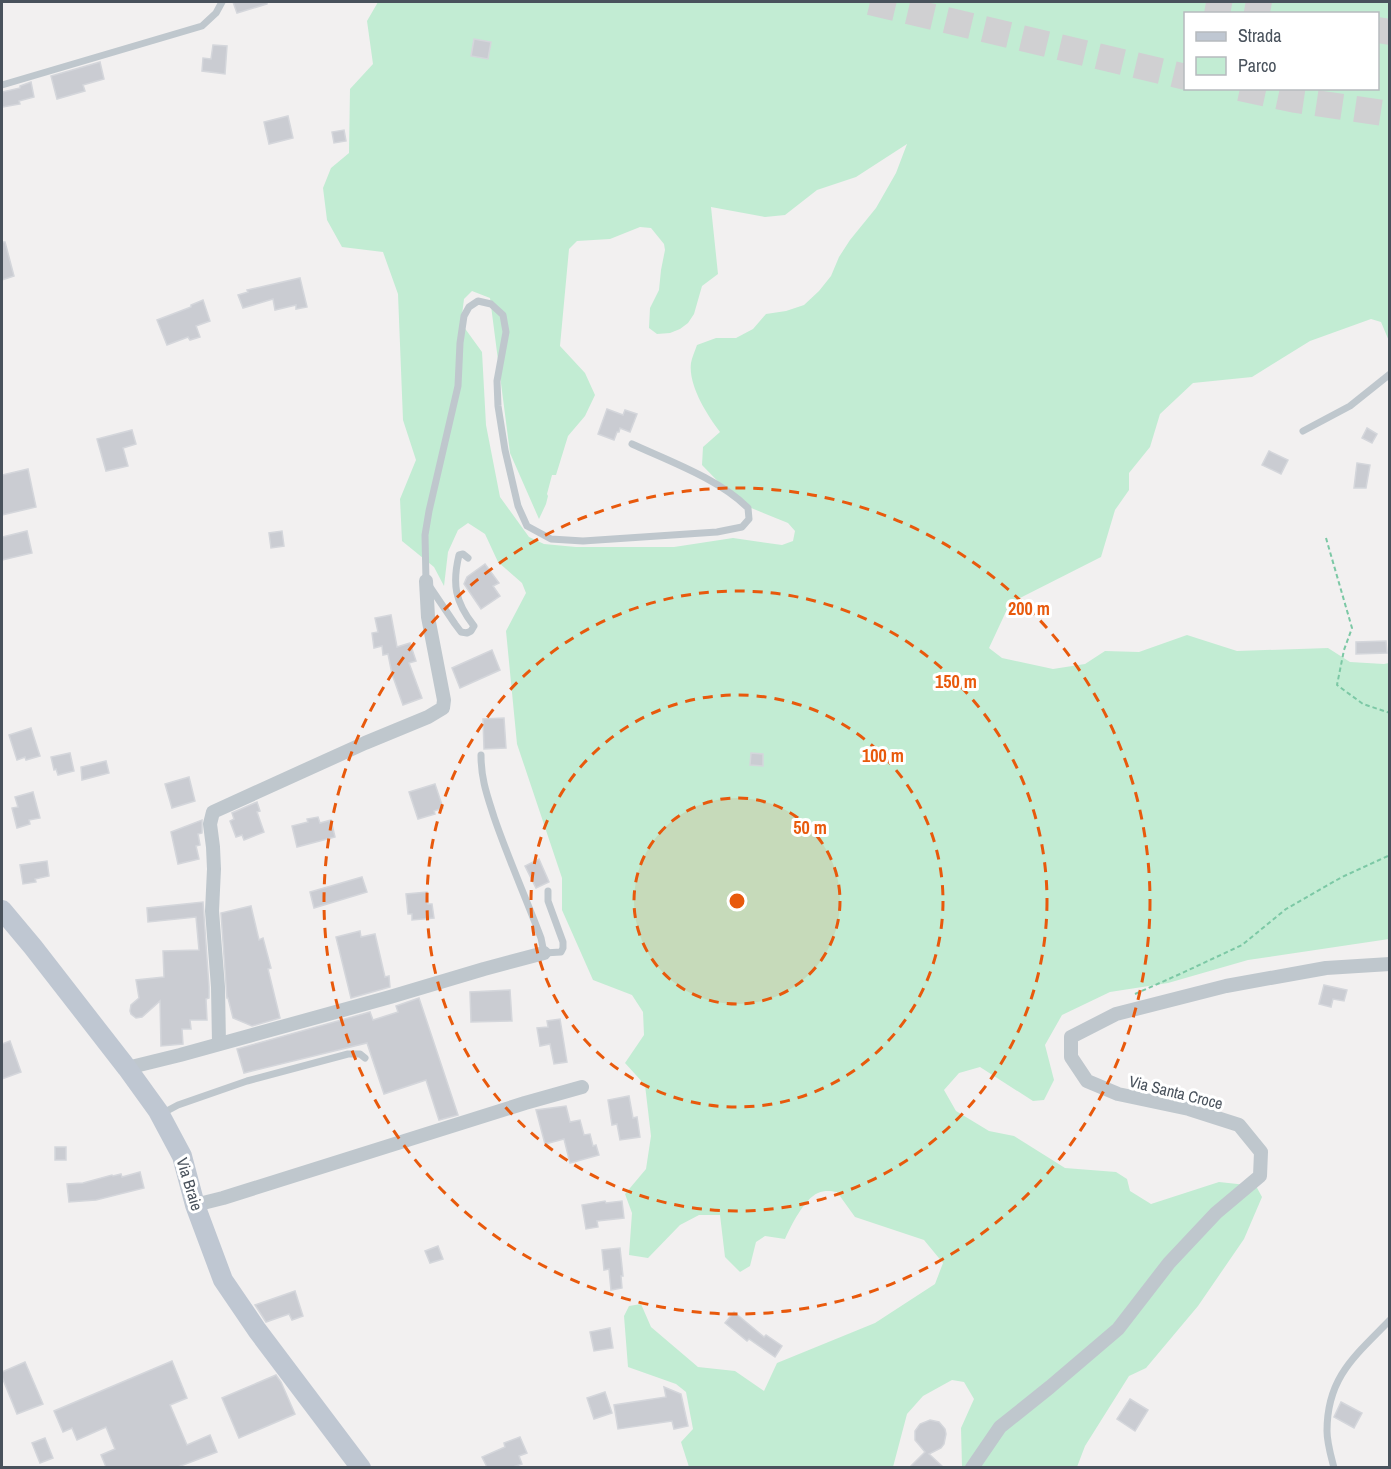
<svg xmlns="http://www.w3.org/2000/svg" width="1391" height="1469" font-family="'Archivo Narrow',sans-serif">
  <style>
    .green { fill: #c2ecd3; fill-rule: evenodd }
    .building { fill: #caccd2; stroke: #d4d6db; stroke-width: 1.5 }
    .lines { fill: none; stroke-linecap: round; stroke-linejoin: round }
    .highway-tunnel { stroke: #d0d0d2; stroke-width: 26; stroke-dasharray: 26 13; stroke-linecap: butt }
    .path { stroke: #7cc8a5; stroke-width: 2; stroke-dasharray: 4.5 3; stroke-linecap: butt }
    .lane { stroke: #bfc7cd; stroke-width: 7 }
    .street { stroke: #bfc7cd; stroke-width: 14 }
    .secondary { stroke: #bfc7d2; stroke-width: 20 }
    .ring { fill: none; stroke: #e8590c; stroke-width: 3; stroke-dasharray: 10 8 }
    .labels { text-anchor: middle; dominant-baseline: central; stroke-width: 6; stroke-linejoin: round; paint-order: stroke }
    .street-label { font-size: 16px; fill: #49525c; stroke: #fff }
    .centre { fill: #e8590c; stroke: #fff; stroke-width: 3 }
    .ring-label { font-size: 18px; text-anchor: middle; font-weight: bold; fill: #e8590c; stroke: #fff; stroke-width: 6; stroke-linejoin: round; paint-order: stroke }
  </style>
  <rect width="100%" height="100%" fill="#f2f0f0"/>
  <path class="green" d="M378,2H1389V341L1381,322L1371,319L1310,341L1252,377L1193,383L1160,414L1150,447L1129,473V490L1115,510L1101,557L1010,603L989,648L1002,658L1053,669L1085,664L1105,651L1139,652L1187,635L1237,651L1328,648L1350,662L1384,664L1389,663V939L1248,960L1168,983L1110,992L1062,1015L1045,1045L1054,1080L1044,1100L1033,1101L980,1067L959,1073L944,1090L956,1111L989,1131L1014,1136L1065,1168L1116,1172L1127,1179L1130,1191L1151,1204L1219,1182L1256,1186L1262,1197L1244,1239L1198,1306L1146,1368L1129,1376L1085,1446L1077,1467H962L961,1428L974,1399L964,1382L952,1380L923,1396L907,1414L893,1467H689L681,1442L693,1429L686,1392L676,1384L628,1367L624,1316L629,1306L641,1304L651,1327L698,1367L735,1371L764,1391L777,1363L875,1323L935,1284L943,1263L924,1240L855,1217L837,1192C830,1191 825,1190 818,1193C804,1199 791,1226 785,1239L765,1236L756,1242L750,1266L740,1272L725,1257L720,1215H699L680,1225L648,1258L629,1255L632,1213L625,1194L646,1169L651,1136L645,1085L625,1063L644,1035L643,1012L632,995L593,980L562,910V878L517,744L506,631L526,593L522,583L498,562L485,534L468,523L458,530L448,552L444,586L434,567L402,541L400,499L416,460L403,420L398,294L383,252L342,247L327,220L323,188L331,168L349,153L350,89L373,64L367,21ZM1186,14H1378V88H1186ZM907,144L896,173L876,208L850,240L839,257L831,276L819,291L804,305L786,311L766,314L753,329L736,338H716L697,345C695,351 692,357 691,363C688,385 707,415 720,432L703,447L702,465L739,503L788,523L795,531L793,541L782,545L733,538L674,547H576L544,544L529,537L500,497L486,425L482,352L461,323L464,299L472,291L490,298L510,453L539,519L546,504L548,496L547,494L552,475H556L568,436L585,416L595,395L585,373L560,346L569,249L577,241L610,239L640,227L651,228L664,244L665,250L661,270L659,290L650,308L649,328L657,334L670,333L680,329L688,323L694,314L702,286L718,274L711,207L765,217L785,215L817,190L856,177Z"/>
  <g class="building">
    <path d="M233,2H267V4L237,13Z"/>
    <path d="M474,39L491,42L488,59L471,56Z"/>
    <path d="M213,45L227,46L225,74L202,71L203,58L211,59Z"/>
    <path d="M100,62L104,79L83,85L85,91L57,99L51,76Z"/>
    <path d="M31,82L34,97L19,101L20,104L2,107V92L20,88V86Z"/>
    <path d="M288,116L293,138L269,144L264,122Z"/>
    <path d="M344,130L346,141L334,143L332,132Z"/>
    <path d="M2,242H5L14,276L2,280Z"/>
    <path d="M300,278L307,307L296,309V305L275,310L273,299L243,308L238,295L248,292L247,290Z"/>
    <path d="M203,300L210,321L196,326L200,337L190,340L188,337L167,345L157,320L191,307V305Z"/>
    <path d="M607,409L623,415L625,410L637,414L630,432L620,428L619,432H617L614,440L598,434Z"/>
    <path d="M1367,428L1377,434L1372,443L1362,438Z"/>
    <path d="M132,430L136,444L123,448L128,466L106,471L97,439Z"/>
    <path d="M1269,451L1288,460L1281,474L1262,465Z"/>
    <path d="M1357,463L1370,465L1366,488H1354Z"/>
    <path d="M28,469L36,507L2,515V475Z"/>
    <path d="M27,531L32,553L2,560V537Z"/>
    <path d="M282,531L284,546L271,548L269,533Z"/>
    <path d="M485,564L499,583L493,586L500,596L481,609L464,584L467,577Z"/>
    <path d="M391,615L397,647L410,643L416,661L409,663L422,698L403,705L392,674L388,654L383,655L382,646L374,648L372,633L378,632L375,618Z"/>
    <path d="M1386,641L1387,653L1356,654V642Z"/>
    <path d="M492,650L500,670L460,688L452,668Z"/>
    <path d="M504,718L506,748L484,749L483,719Z"/>
    <path d="M31,728L40,756L26,760L25,757L17,760L9,735Z"/>
    <path d="M70,753L74,771L58,775L56,769L54,770L51,757Z"/>
    <path d="M751,753L763,754V766L750,765Z"/>
    <path d="M106,761L109,773L82,780L81,767Z"/>
    <path d="M189,777L195,801L172,808L165,784Z"/>
    <path d="M435,784L443,808L434,811L435,814L418,819L409,792Z"/>
    <path d="M33,792L40,818L29,820L30,824L17,828L12,808L18,807L15,797Z"/>
    <path d="M257,802L260,811L257,812L264,832L244,840L242,835L236,837L230,821L234,819L232,813Z"/>
    <path d="M318,817L320,823L331,820L335,837L297,847L292,826L308,822L307,819Z"/>
    <path d="M202,820V833L198,834L200,845L196,846L199,859L178,864L171,832Z"/>
    <path d="M539,859L549,882L536,888L525,866Z"/>
    <path d="M47,861L49,876L35,879L36,882L23,884L20,865Z"/>
    <path d="M362,877L367,892L314,908L310,892Z"/>
    <path d="M427,892L428,904H432L434,918L412,920V914H408L406,894Z"/>
    <path d="M203,902L209,987V998L206,999L207,1020H190L191,1029H182L183,1044L161,1046L160,1001L142,1017L136,1018L131,1014L130,1011L131,1005L139,998L136,980L164,977L163,951L199,950L196,917L148,922L147,908Z"/>
    <path d="M251,906L259,940L263,938L271,968L268,969L280,1018L252,1026L233,1018L228,998H227L221,913Z"/>
    <path d="M360,931L361,937L375,934L385,977L389,976L390,987L351,998L336,937Z"/>
    <path d="M1324,985L1347,990L1344,1001L1333,999L1331,1007L1319,1004Z"/>
    <path d="M510,990L512,1021L471,1022L470,992Z"/>
    <path d="M419,998L458,1115L439,1120L426,1080L384,1094L367,1043L244,1073L237,1049L370,1012L373,1020L398,1012L396,1006Z"/>
    <path d="M560,1019L567,1062L554,1064L550,1044L540,1046L537,1028L548,1027L547,1021Z"/>
    <path d="M10,1041L21,1072L2,1079V1044Z"/>
    <path d="M629,1096L633,1118L637,1117L640,1137L620,1140L617,1124L612,1125L608,1100Z"/>
    <path d="M566,1106L570,1122L580,1120L584,1135L590,1134L593,1146L596,1145L599,1155L570,1163L564,1139L545,1144L536,1110Z"/>
    <rect x="55" y="1147" width="11" height="13"/>
    <path d="M140,1172L144,1188L96,1200L69,1202L67,1184L83,1183L112,1175L113,1176L121,1174L122,1177Z"/>
    <path d="M605,1201L606,1203L622,1201L624,1218L597,1221L598,1227L586,1229L582,1205Z"/>
    <path d="M438,1246L443,1259L430,1263L425,1251Z"/>
    <path d="M620,1248L623,1276H621L622,1288L611,1290L609,1269L604,1270L602,1250Z"/>
    <path d="M295,1291L303,1316L292,1320L289,1314L266,1322L255,1305Z"/>
    <path d="M734,1312L764,1337L766,1335L782,1346L775,1357L749,1339L747,1341L725,1323Z"/>
    <path d="M610,1328L613,1348L594,1351L590,1332Z"/>
    <path d="M172,1361L187,1398L170,1405L187,1445L210,1435L217,1452L178,1467H106L101,1455L115,1449L106,1427L77,1440L72,1428L63,1432L54,1411Z"/>
    <path d="M25,1362L43,1404L17,1414L2,1377V1372Z"/>
    <path d="M276,1375L281,1382L295,1414L239,1438L222,1398Z"/>
    <path d="M664,1387L681,1394L688,1426L674,1429L672,1421L618,1429L614,1405L666,1397Z"/>
    <path d="M605,1392L612,1413L594,1419L587,1398Z"/>
    <path d="M1130,1399L1148,1410L1135,1431L1117,1419Z"/>
    <path d="M1341,1402L1362,1413L1354,1428L1334,1417Z"/>
    <path d="M930,1420L939,1422L945,1429L946,1434L944,1444L941,1448L929,1454L943,1467H910L925,1452L915,1440V1431L920,1424Z"/>
    <path d="M520,1437L527,1453L519,1456L522,1464L513,1467H487L482,1457L505,1447L504,1443Z"/>
    <path d="M45,1438L53,1458L40,1463L32,1443Z"/>
  </g>
  <g class="lines">
    <g class="highway-tunnel">
      <path d="M870,2L1186,77"/>
      <path d="M1206,2L1273,14"/>
      <path d="M1378,30L1390,32"/>
      <path d="M1240,88L1296,100L1390,114"/>
    </g>
    <g class="path">
      <path d="M1326,538L1352,628L1344,650L1337,685L1363,704L1390,713"/>
      <path d="M1135,994L1180,974L1242,945L1286,909L1342,877L1390,855"/>
    </g>
    <g class="lane">
      <path d="M2,85L202,26L216,13L222,2"/>
      <path d="M1303,431L1350,406L1390,374"/>
      <path d="M468,558L463,554L459,555C452,584 455,602 474,626L471,631L467,633L461,632L455,624L426,581L425,535L429,511L458,386L460,343L464,316L469,307L478,301L491,304L503,315L506,332L497,381L498,406L505,450L518,506L527,526L551,539L583,541L717,532L742,527L749,519L748,508C719,479 669,461 632,444"/>
      <path d="M481,755C481,779 487,795 494,817C508,858 526,898 541,938L544,953L561,952L563,948V942L548,901V891"/>
      <path d="M163,1113L178,1105L247,1081L348,1054H360L365,1058"/>
      <path d="M1334,1468C1331,1456 1327,1443 1327,1431C1327,1377 1355,1356 1390,1320"/>
    </g>
    <g class="street">
      <path d="M219,1043L218,987L212,911L214,869L213,847L210,824L213,812L365,743L428,717L443,708L444,700L428,617L426,581"/>
      <path d="M127,1068L180,1055L390,997L484,969L544,953"/>
      <path d="M195,1205L223,1198L525,1103L582,1087"/>
      <path d="M972,1468L1000,1427L1050,1387L1118,1329L1169,1263L1216,1213L1260,1176L1261,1152L1239,1125L1189,1109L1118,1094L1087,1081L1071,1057V1037L1116,1014L1226,986L1326,968L1390,964"/>
    </g>
    <path class="secondary" d="M2,910L33,947L127,1068L158,1111L182,1156L195,1205L223,1280L257,1330L361,1468"/>
  </g>
  <circle cx="737" cy="901" r="103" fill="#e8590c" fill-opacity=".12"/>
  <g class="ring">
    <circle cx="737" cy="901" r="103"/>
    <circle cx="737" cy="901" r="206"/>
    <circle cx="737" cy="901" r="310"/>
    <circle cx="737" cy="901" r="413"/>
  </g>
  <g class="labels">
    <g class="street-label">
      <text transform="translate(1176 1092) rotate(14)">Via Santa Croce</text>
      <text transform="translate(190 1184) rotate(73)">Via Braie</text>
    </g>
  </g>
  <circle cx="737" cy="901" r="9" class="centre"/>
  <g class="ring-label">
    <text x="1029" y="615">200 m</text>
    <text x="956" y="688">150 m</text>
    <text x="883" y="762">100 m</text>
    <text x="810" y="834">50 m</text>
  </g>
  <rect width="1391" height="1469" fill="none" stroke="#49525c" stroke-width="6"/>
  <rect x="1184" y="12" width="195" height="78" fill="#ffffff" stroke="#b6babe" stroke-width="1.5"/>
  <rect x="1196" y="32" width="30" height="9" fill="#bfc7d2" stroke="#b6babe" stroke-width="1.5"/>
  <text x="1238" y="42" font-size="18" fill="#49525c">Strada</text>
  <rect x="1196" y="57" width="30" height="18" fill="#c2ecd3" stroke="#b6babe" stroke-width="1.5"/>
  <text x="1238" y="72" font-size="18" fill="#49525c">Parco</text>
</svg>
